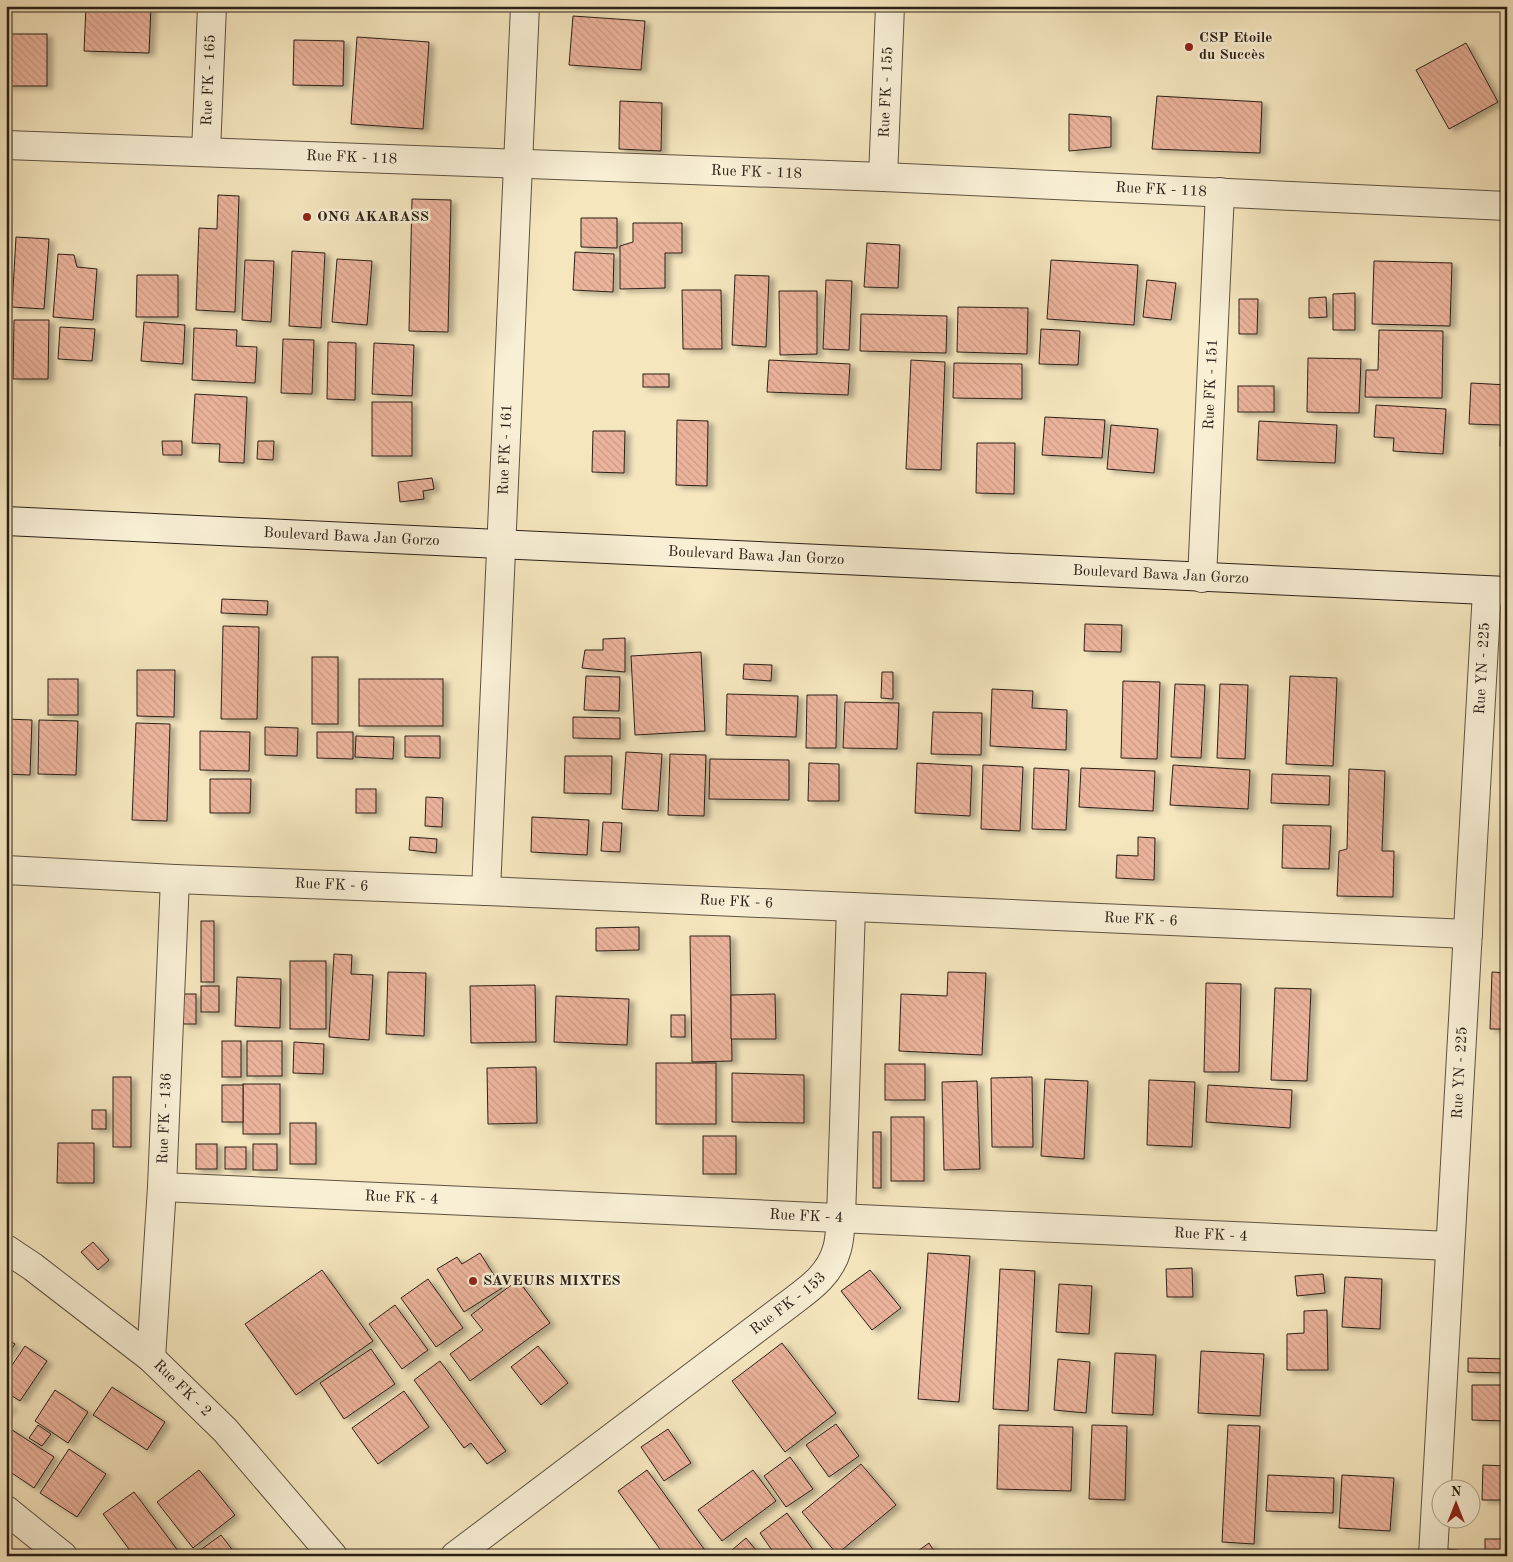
<svg xmlns="http://www.w3.org/2000/svg" width="1513" height="1562" font-family="'Old Standard TT',serif">
  <style>
    .building { fill: url(#building-back-hatch); stroke: #2b2017; filter: url(#shadow) }
    .lines { fill: none; stroke-linecap: round; stroke-linejoin: round }
    .minor-casing { stroke: #5e5241; stroke-width: 30 }
    .secondary-casing { stroke: #2b2017; stroke-width: 30 }
    .minor { stroke: #f8efd5; stroke-width: 28 }
    .secondary { stroke: #f8efd5; stroke-width: 28 }
    .poi-dot { fill: #8f2418; stroke: #f8efd5; stroke-width: 2 }
    .labels { text-anchor: middle; dominant-baseline: central; stroke-width: 5; stroke-linejoin: round; paint-order: stroke }
    .poi-label { font-size: 15px; font-weight: bold; fill: #2b2017; stroke: #f8efd5; text-anchor: start }
    .street-label { font-size: 15px; fill: #2b2017; stroke: #f8efd5 }
  </style>
  <defs>
    <pattern id="building-back-hatch" width="6" height="6" patternUnits="userSpaceOnUse" patternTransform="scale(1.25)"><rect width="6" height="6" fill="#ecb49c"/><path d="M-1 5l2 2M0 0l6 6M5-1l2 2" fill="none" stroke="#cb9a86"/></pattern>
    <filter id="shadow"><feDropShadow dx="5.5" dy="3" stdDeviation="2.5" flood-color="#0004"/></filter>
  </defs>
  <rect width="100%" height="100%" fill="#f5e6be"/>
  <filter id="stains"><feTurbulence type="fractalNoise" baseFrequency=".004" numOctaves="4"/><feColorMatrix values="0 0 0 0 .2 0 0 0 0 .09 0 0 0 0 .02 0 0 0 .5 -.17"/></filter>
  <radialGradient id="worn" r=".72"><stop offset=".6" stop-color="#630" stop-opacity="0"/><stop offset="1" stop-color="#630" stop-opacity=".3"/></radialGradient>
  <g class="building">
    <path d="M86,6H151L149,53L84,51Z"/>
    <path d="M573,16L645,21L641,70L569,65Z"/>
    <rect x="6" y="34" width="41" height="52"/>
    <path d="M357,37L429,42L423,129L351,124Z"/>
    <path d="M294,40L344,41L343,86L293,85Z"/>
    <path d="M1466,43L1498,102L1449,129L1416,70Z"/>
    <path d="M1157,96L1262,102L1260,153L1152,149Z"/>
    <path d="M620,101L662,103L661,151L619,149Z"/>
    <path d="M1069,114L1111,117V147L1069,151Z"/>
    <path d="M218,195L239,196L235,312L196,310L199,228L217,229Z"/>
    <path d="M412,199L451,200L448,332L409,331Z"/>
    <path d="M581,218H617V248L581,247Z"/>
    <path d="M633,223H682V253H665V288L620,289V246L633,242Z"/>
    <path d="M16,237L49,239L44,309L12,307Z"/>
    <path d="M867,243L900,245L898,288L864,287Z"/>
    <path d="M292,251L325,253L321,328L289,326Z"/>
    <path d="M575,252L614,254L613,292L573,290Z"/>
    <path d="M58,254L74,255L77,267L97,269L93,320L53,317Z"/>
    <path d="M337,259L372,261L367,325L332,322Z"/>
    <path d="M245,260L274,261L271,322L242,320Z"/>
    <path d="M1051,260L1138,265L1134,325L1047,319Z"/>
    <path d="M1374,261L1452,263L1450,326L1372,324Z"/>
    <path d="M137,275H178V317H136Z"/>
    <path d="M735,275L769,276L766,347L732,345Z"/>
    <path d="M826,280L852,281L849,350L823,349Z"/>
    <path d="M1147,280L1176,283L1171,320L1143,317Z"/>
    <path d="M682,290H721L722,349H683Z"/>
    <path d="M779,291H817V354L780,355Z"/>
    <path d="M1355,293V330H1333V294Z"/>
    <path d="M1326,297L1327,317L1309,318V298Z"/>
    <path d="M1239,299H1258L1257,334H1239Z"/>
    <path d="M958,307L1028,308L1027,354L957,352Z"/>
    <path d="M861,314L947,316L946,353L860,351Z"/>
    <path d="M14,320H49L48,379H13Z"/>
    <path d="M144,322L185,325L183,364L141,361Z"/>
    <rect x="1502" y="324" width="5" height="54"/>
    <path d="M60,327L95,329L92,361L58,359Z"/>
    <path d="M194,328L237,330L236,346L257,347L255,383L192,380Z"/>
    <path d="M1041,329L1080,331L1078,365L1039,364Z"/>
    <path d="M1379,330L1443,331L1442,398L1365,397L1366,370H1378Z"/>
    <path d="M283,339L314,340L312,394L281,393Z"/>
    <path d="M328,342L356,343L355,400L327,399Z"/>
    <path d="M374,343L414,345L412,396L372,394Z"/>
    <path d="M1308,358L1361,359L1359,413L1307,412Z"/>
    <path d="M769,360L850,364L848,395L767,392Z"/>
    <path d="M911,360L945,362L941,470L906,469Z"/>
    <path d="M954,363L1022,364V399L953,398Z"/>
    <rect x="643" y="374" width="26" height="13"/>
    <path d="M1471,383L1507,385V446H1500L1501,425L1469,424Z"/>
    <rect x="1238" y="386" width="36" height="26"/>
    <path d="M195,394L247,397L244,463L219,462L220,444L192,443Z"/>
    <rect x="372" y="402" width="40" height="54"/>
    <path d="M1376,405L1446,409L1443,454L1393,451L1394,438L1374,437Z"/>
    <path d="M1045,417L1105,420L1102,458L1042,455Z"/>
    <path d="M677,420L708,421L707,486L676,485Z"/>
    <path d="M1259,421L1337,425L1335,463L1257,460Z"/>
    <path d="M1111,425L1158,429L1154,473L1107,469Z"/>
    <path d="M593,431H625L624,473L592,472Z"/>
    <path d="M162,441H182V455H163Z"/>
    <path d="M258,441H274L273,460L257,459Z"/>
    <path d="M977,443H1015L1014,494L976,493Z"/>
    <path d="M432,478L434,489L423,491L424,499L400,502L398,482Z"/>
    <path d="M222,599L268,601L267,615L221,613Z"/>
    <path d="M1085,624L1122,625L1121,652L1084,651Z"/>
    <path d="M223,626L259,627L257,719H221Z"/>
    <path d="M625,638V672L582,668L585,650H603V639Z"/>
    <path d="M701,652L705,731L635,735L631,656Z"/>
    <rect x="312" y="657" width="26" height="67"/>
    <path d="M744,664L772,665L771,681L743,679Z"/>
    <path d="M137,670H175L174,717L137,716Z"/>
    <path d="M882,672H893V699L881,698Z"/>
    <path d="M586,676L620,677L619,711L584,710Z"/>
    <path d="M1290,676L1337,678L1333,766L1286,764Z"/>
    <rect x="48" y="679" width="30" height="36"/>
    <rect x="359" y="679" width="84" height="47"/>
    <path d="M1123,681L1160,682L1157,759L1121,758Z"/>
    <path d="M1175,684L1205,685L1201,758L1171,757Z"/>
    <path d="M1220,684L1248,685L1245,759L1217,758Z"/>
    <path d="M992,689L1033,691L1032,708L1067,710L1066,750L990,746Z"/>
    <path d="M727,694L798,696L796,737L726,735Z"/>
    <path d="M807,695H837L836,748H806Z"/>
    <path d="M845,702L899,703L897,749L843,748Z"/>
    <path d="M933,712L982,713L981,755L931,754Z"/>
    <path d="M573,717L620,718V739L573,738Z"/>
    <path d="M6,719L32,720L30,775L6,774Z"/>
    <path d="M39,720L78,721L76,775L38,774Z"/>
    <path d="M136,723L170,724L167,821L132,820Z"/>
    <path d="M265,727L298,728L297,756L265,755Z"/>
    <path d="M200,731L250,732L249,771L200,770Z"/>
    <path d="M317,732H353V759L317,758Z"/>
    <path d="M356,736L394,737L393,759L355,757Z"/>
    <path d="M405,736H440V758L405,757Z"/>
    <path d="M626,752L662,754L658,811L622,809Z"/>
    <path d="M670,754L706,755L704,816L668,815Z"/>
    <path d="M565,756H612L611,794L564,793Z"/>
    <path d="M710,759L789,760V800L709,799Z"/>
    <path d="M809,763L839,764V801H808Z"/>
    <path d="M917,763L972,766L970,816L915,813Z"/>
    <path d="M983,765L1023,767L1020,831L981,829Z"/>
    <path d="M1173,765L1250,770L1248,809L1170,805Z"/>
    <path d="M1034,768L1069,770L1066,830L1032,829Z"/>
    <path d="M1081,768L1155,771L1153,811L1079,807Z"/>
    <path d="M1349,769L1385,771L1382,851H1394L1393,897L1337,896L1339,851L1347,849Z"/>
    <path d="M1272,774L1330,776L1329,805L1271,803Z"/>
    <path d="M210,779H251L250,813H210Z"/>
    <rect x="356" y="789" width="20" height="24"/>
    <path d="M426,797L443,798L442,827L425,826Z"/>
    <path d="M532,817L589,820L587,855L531,852Z"/>
    <path d="M603,822L622,823L620,852L601,851Z"/>
    <path d="M1283,825L1331,826L1329,869L1282,868Z"/>
    <path d="M410,837L437,839L436,853L409,850Z"/>
    <path d="M1138,837L1155,838L1154,880L1116,878L1117,855L1138,856Z"/>
    <rect x="201" y="921" width="13" height="61"/>
    <path d="M639,927V950L596,951V928Z"/>
    <path d="M690,936H730L732,1061L692,1062Z"/>
    <path d="M334,954L352,955L351,974L373,975L369,1040L329,1037Z"/>
    <rect x="290" y="961" width="36" height="68"/>
    <path d="M388,972L426,973L424,1036L386,1034Z"/>
    <path d="M948,972L986,973L982,1055L899,1051L901,994L947,996Z"/>
    <path d="M1492,972L1507,973L1506,1029H1490Z"/>
    <path d="M237,977L281,979L280,1028L235,1026Z"/>
    <path d="M1206,983L1241,984L1239,1072H1204Z"/>
    <path d="M535,985L536,1042L471,1043L470,986Z"/>
    <rect x="201" y="986" width="18" height="26"/>
    <path d="M1275,988L1311,989L1307,1081L1271,1080Z"/>
    <rect x="183" y="994" width="13" height="30"/>
    <path d="M775,994L776,1039H731V995Z"/>
    <path d="M556,996L629,999L627,1045L554,1042Z"/>
    <rect x="671" y="1015" width="14" height="22"/>
    <rect x="222" y="1041" width="19" height="36"/>
    <rect x="247" y="1041" width="35" height="35"/>
    <path d="M294,1042L324,1044L323,1074L293,1073Z"/>
    <rect x="656" y="1063" width="60" height="61"/>
    <rect x="885" y="1064" width="40" height="36"/>
    <path d="M536,1067L537,1123L488,1124L487,1068Z"/>
    <path d="M732,1073L804,1075V1123L732,1122Z"/>
    <rect x="113" y="1077" width="18" height="70"/>
    <path d="M1032,1077L1033,1147H992L991,1078Z"/>
    <path d="M1045,1079L1088,1081L1084,1159L1041,1156Z"/>
    <path d="M1149,1080L1195,1082L1192,1147L1147,1145Z"/>
    <path d="M977,1081L980,1169L944,1170L942,1082Z"/>
    <rect x="243" y="1084" width="37" height="50"/>
    <rect x="222" y="1085" width="21" height="37"/>
    <path d="M1208,1085L1292,1090L1290,1128L1206,1122Z"/>
    <rect x="92" y="1110" width="14" height="19"/>
    <rect x="891" y="1117" width="33" height="64"/>
    <rect x="290" y="1123" width="26" height="41"/>
    <rect x="873" y="1132" width="8" height="56"/>
    <rect x="703" y="1136" width="33" height="38"/>
    <path d="M58,1143H94V1183H57Z"/>
    <rect x="196" y="1144" width="21" height="25"/>
    <rect x="253" y="1144" width="24" height="26"/>
    <rect x="225" y="1147" width="21" height="22"/>
    <path d="M93,1242L109,1260L98,1270L81,1252Z"/>
    <path d="M480,1253L502,1288L464,1312L437,1269L457,1257L462,1264Z"/>
    <path d="M928,1253L970,1256L959,1402L918,1399Z"/>
    <path d="M1192,1268L1193,1297H1167L1166,1269Z"/>
    <path d="M1000,1269L1035,1271L1028,1411L993,1409Z"/>
    <path d="M322,1270L373,1341L296,1395L245,1324Z"/>
    <path d="M870,1270L901,1308L872,1330L841,1291Z"/>
    <path d="M1323,1274L1325,1293L1297,1296L1295,1276Z"/>
    <path d="M1345,1277L1382,1279L1380,1329L1342,1327Z"/>
    <path d="M428,1279L463,1328L436,1347L401,1298Z"/>
    <path d="M518,1280L550,1323L470,1381L450,1354L483,1330L471,1315Z"/>
    <path d="M1059,1284L1092,1286L1089,1334L1056,1332Z"/>
    <path d="M395,1305L428,1350L402,1369L369,1324Z"/>
    <path d="M1327,1310L1328,1370H1287V1334L1304,1333V1311Z"/>
    <path d="M6,1339L15,1344L6,1357Z"/>
    <path d="M782,1343L836,1413L785,1452L732,1381Z"/>
    <path d="M25,1346L47,1361L20,1401L6,1392V1374Z"/>
    <path d="M538,1346L568,1383L541,1405L511,1367Z"/>
    <path d="M371,1349L395,1384L344,1419L320,1383Z"/>
    <path d="M1201,1351L1264,1354L1260,1416L1198,1413Z"/>
    <path d="M1115,1353L1156,1355L1153,1415L1112,1413Z"/>
    <path d="M1468,1358L1507,1359V1373L1468,1372Z"/>
    <path d="M1058,1359L1090,1362L1086,1413L1054,1410Z"/>
    <path d="M440,1361L506,1451L487,1464L471,1443L464,1448L414,1380Z"/>
    <path d="M1472,1385H1507V1421L1472,1420Z"/>
    <path d="M112,1387L165,1422L147,1450L93,1415Z"/>
    <path d="M55,1390L88,1412L68,1443L35,1421Z"/>
    <path d="M404,1391L429,1427L378,1464L352,1428Z"/>
    <path d="M6,1403L11,1407L6,1414Z"/>
    <path d="M836,1424L859,1456L829,1477L806,1445Z"/>
    <path d="M38,1425L51,1434L42,1446L29,1438Z"/>
    <path d="M999,1425L1073,1427L1071,1491L997,1489Z"/>
    <path d="M1092,1425L1127,1426L1125,1500L1089,1499Z"/>
    <path d="M1228,1425L1260,1426L1254,1544L1222,1542Z"/>
    <path d="M6,1426L54,1457L34,1488L6,1469Z"/>
    <path d="M668,1429L691,1463L664,1481L641,1447Z"/>
    <path d="M69,1449L106,1474L77,1517L40,1493Z"/>
    <path d="M790,1457L813,1489L786,1507L764,1476Z"/>
    <path d="M861,1464L896,1505L837,1554L802,1512Z"/>
    <path d="M1483,1465L1507,1466V1500H1482Z"/>
    <path d="M199,1470L235,1515L193,1548L157,1502Z"/>
    <path d="M647,1470L709,1556H665L618,1491Z"/>
    <path d="M753,1470L776,1501L722,1541L698,1510Z"/>
    <path d="M1268,1475L1334,1478L1333,1513L1266,1511Z"/>
    <path d="M1342,1475L1394,1478L1390,1531L1339,1528Z"/>
    <path d="M134,1492L182,1556H134L103,1514Z"/>
    <path d="M787,1513L816,1554L813,1556H776L760,1533Z"/>
    <path d="M221,1535L237,1556H192Z"/>
    <path d="M746,1538L761,1556H725Z"/>
    <rect x="1485" y="1539" width="17" height="17"/>
    <path d="M929,1543L937,1556H911Z"/>
    <path d="M1446,1549L1458,1550V1556H1446Z"/>
  </g>
  <g class="lines">
    <defs>
      <g id="minor">
        <path id="s1" d="M6,145L883,177L1507,206"/>
        <path id="s2" d="M206,152L212,6"/>
        <path id="s3" d="M883,177L890,6"/>
        <path id="s4" d="M1202,578L1220,192"/>
        <path id="s5" d="M6,870L175,879L486,891L1468,934"/>
        <path id="s6" d="M486,891L525,6"/>
        <path id="s7" d="M162,1187L1450,1246"/>
        <path id="s8" d="M6,1249L33,1267L151,1358L225,1430L333,1556"/>
        <path id="s9" d="M151,1358L162,1187L175,879"/>
        <path d="M6,1510L63,1556"/>
        <path id="s10" d="M455,1556L789,1304C809,1289 830,1275 837,1249C840,1239 840,1228 841,1218L851,907"/>
        <path id="s11" d="M1433,1556L1487,591"/>
      </g>
      <g id="secondary">
        <path id="s12" d="M6,521L1507,591"/>
      </g>
    </defs>
    <use href="#minor" class="minor-casing"/>
    <use href="#secondary" class="secondary-casing"/>
    <use href="#minor" class="minor"/>
    <use href="#secondary" class="secondary"/>
  </g>
  <g class="poi-dot">
    <circle cx="1189" cy="47" r="5"/>
    <circle cx="307" cy="217" r="5"/>
    <circle cx="473" cy="1281" r="5"/>
  </g>
  <g class="labels">
    <g class="poi-label">
      <text x="1199" y="38">CSP Etoile<tspan x="1199" dy="17">du Succès</tspan></text>
      <text x="317" y="217">ONG AKARASS</text>
      <text x="483" y="1281">SAVEURS MIXTES</text>
    </g>
    <g class="street-label">
      <text stroke="none"><textPath href="#s2" startOffset="72">Rue FK - 165</textPath></text>
      <text stroke="none"><textPath href="#s3" startOffset="85">Rue FK - 155</textPath></text>
      <text stroke="none"><textPath href="#s1" startOffset="346">Rue FK - 118</textPath></text>
      <text stroke="none"><textPath href="#s1" startOffset="751">Rue FK - 118</textPath></text>
      <text stroke="none"><textPath href="#s1" startOffset="1156">Rue FK - 118</textPath></text>
      <text stroke="none"><textPath href="#s4" startOffset="194">Rue FK - 151</textPath></text>
      <text stroke="none"><textPath href="#s6" startOffset="442">Rue FK - 161</textPath></text>
      <text stroke="none"><textPath href="#s12" startOffset="346">Boulevard Bawa Jan Gorzo</textPath></text>
      <text stroke="none"><textPath href="#s12" startOffset="751">Boulevard Bawa Jan Gorzo</textPath></text>
      <text stroke="none"><textPath href="#s12" startOffset="1156">Boulevard Bawa Jan Gorzo</textPath></text>
      <text stroke="none"><textPath href="#s11" startOffset="889">Rue YN - 225</textPath></text>
      <text stroke="none"><textPath href="#s5" startOffset="326">Rue FK - 6</textPath></text>
      <text stroke="none"><textPath href="#s5" startOffset="731">Rue FK - 6</textPath></text>
      <text stroke="none"><textPath href="#s5" startOffset="1136">Rue FK - 6</textPath></text>
      <text stroke="none"><textPath href="#s11" startOffset="484">Rue YN - 225</textPath></text>
      <text stroke="none"><textPath href="#s9" startOffset="240">Rue FK - 136</textPath></text>
      <text stroke="none"><textPath href="#s7" startOffset="240">Rue FK - 4</textPath></text>
      <text stroke="none"><textPath href="#s7" startOffset="645">Rue FK - 4</textPath></text>
      <text stroke="none"><textPath href="#s7" startOffset="1050">Rue FK - 4</textPath></text>
      <text stroke="none"><textPath href="#s10" startOffset="418">Rue FK - 153</textPath></text>
      <text stroke="none"><textPath href="#s8" startOffset="225">Rue FK - 2</textPath></text>
    </g>
  </g>
  <rect width="1513" height="1562" fill="none" stroke="#f5e6be" stroke-width="25"/>
  <rect x="8" y="8" width="1498" height="1547" fill="none" stroke="#2b2017" stroke-width="2.5"/>
  <rect x="12" y="12" width="1488" height="1537" fill="none" stroke="#2b2017"/>
  <g transform="translate(1456 1504)"><circle r="24" fill="#f8efd5" stroke="#a69c89"/>
  <path d="M0-4L9 19L0 12L-9 19Z" fill="#8f2418"/>
  <text y="-8" font-size="14" font-weight="bold" text-anchor="middle" fill="#2b2017">N</text>
  </g>
  <rect width="100%" height="100%" filter="url(#stains)"/>
  <rect width="100%" height="100%" fill="url(#worn)"/>
</svg>
